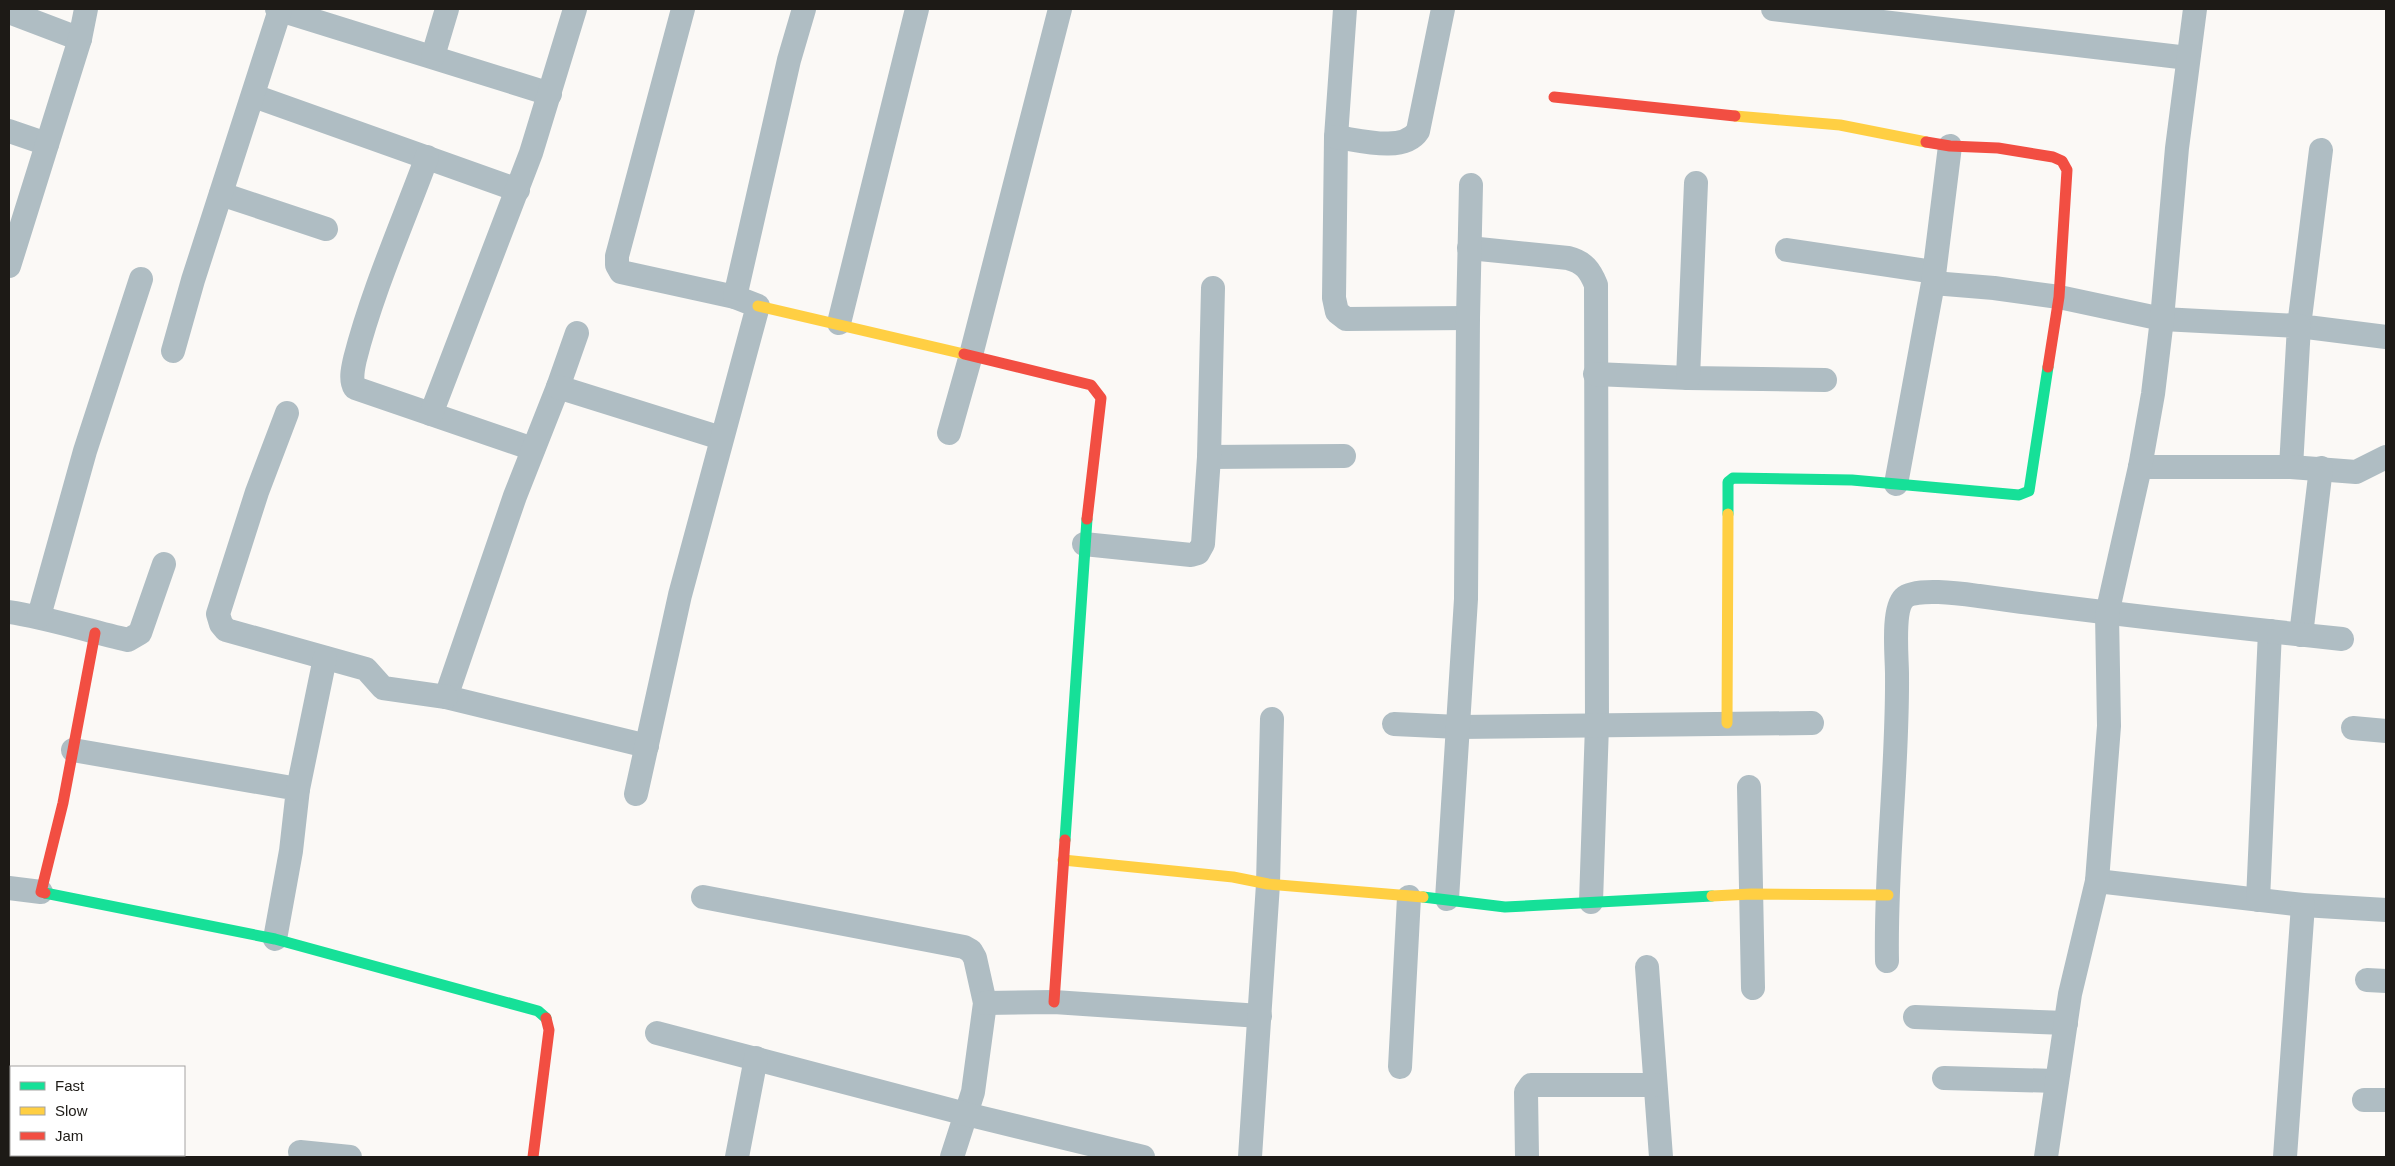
<svg xmlns="http://www.w3.org/2000/svg" width="2395" height="1166" font-family="Helvetica,sans-serif">
  <style>
    .lines { fill: none; stroke-linecap: round; stroke-linejoin: round }
    .street { stroke: #afbdc3; stroke-width: 24 }
    .fast { stroke: #16e098; stroke-width: 11 }
    .slow { stroke: #ffcf43; stroke-width: 11 }
    .jam { stroke: #f24e42; stroke-width: 11 }
  </style>
  <rect width="100%" height="100%" fill="#fbf9f6"/>
  <g class="lines">
    <g class="street">
      <path d="M277,9L550,94"/>
      <path d="M683,9L617,256V265L621,272L735,297"/>
      <path d="M1345,9L1336,137L1334,298L1337,312L1346,319L1468,318"/>
      <path d="M1773,9L2188,58"/>
      <path d="M9,12L80,39"/>
      <path d="M433,56L447,9"/>
      <path d="M254,96L518,190"/>
      <path d="M9,131L47,144"/>
      <path d="M1336,137C1359,140 1404,153 1418,131L1443,9"/>
      <path d="M2321,150L2299,326L2386,337"/>
      <path d="M427,157C403,222 372,292 355,359C353,368 350,380 355,388L533,449"/>
      <path d="M221,194L326,229"/>
      <path d="M1469,248L1568,258C1584,262 1590,270 1596,285L1597,725L1591,902"/>
      <path d="M1787,250L1934,272"/>
      <path d="M9,266L80,39L86,9"/>
      <path d="M1933,283L1994,288L2059,297L2162,319L2299,326L2291,467"/>
      <path d="M839,323L917,9"/>
      <path d="M577,333L558,387L515,496L446,697L647,746"/>
      <path d="M173,351L193,280L280,10"/>
      <path d="M1595,374L1688,378L1825,380"/>
      <path d="M1688,378L1696,183"/>
      <path d="M558,387L721,438"/>
      <path d="M287,413L257,492L218,614L221,624L226,630L366,669L383,688L446,697"/>
      <path d="M431,414L531,153L575,9"/>
      <path d="M949,433L971,355L1060,9"/>
      <path d="M1209,457L1344,456"/>
      <path d="M2140,467H2291L2356,472L2386,457"/>
      <path d="M1896,484L1933,283L1950,146"/>
      <path d="M1084,544L1191,555L1198,553L1203,544L1209,457L1213,288"/>
      <path d="M9,612C49,618 88,631 128,640L140,633L164,564"/>
      <path d="M39,616L85,451L141,279"/>
      <path d="M2301,635L2321,468"/>
      <path d="M1394,724L1459,727L1812,723"/>
      <path d="M2353,728L2386,731"/>
      <path d="M73,750L298,789L291,851L275,939"/>
      <path d="M1749,787L1753,988"/>
      <path d="M298,789L325,658"/>
      <path d="M636,794L680,595L758,306L735,297L789,60L804,9"/>
      <path d="M2097,881L2303,905L2386,910"/>
      <path d="M9,888L41,892"/>
      <path d="M703,897L964,947L971,951L975,958L985,1003L973,1092L952,1157"/>
      <path d="M1447,899L1466,599L1468,318L1471,185"/>
      <path d="M2258,900L2270,631"/>
      <path d="M1887,961C1885,866 1898,770 1897,674C1897,657 1892,610 1904,598C1915,587 1964,594 1979,596C2100,613 2220,626 2342,639"/>
      <path d="M1647,967L1661,1157"/>
      <path d="M2367,980L2386,981"/>
      <path d="M985,1003L1054,1002L1260,1016"/>
      <path d="M1915,1017L2066,1023"/>
      <path d="M657,1033L966,1114L1143,1157"/>
      <path d="M1400,1067L1409,897"/>
      <path d="M1944,1078L2056,1081"/>
      <path d="M2364,1100H2386"/>
      <path d="M300,1152L350,1157"/>
      <path d="M737,1157L756,1058"/>
      <path d="M1250,1157L1268,884L1272,719"/>
      <path d="M1527,1157L1526,1092L1531,1085H1655"/>
      <path d="M2046,1157L2070,994L2097,881L2109,726L2107,614L2140,467L2153,394L2162,319L2177,148L2195,9"/>
      <path d="M2285,1157L2303,905"/>
    </g>
    <g class="fast">
      <path d="M1728,514V482L1733,478L1852,480L2019,495L2029,491L2048,367"/>
      <path d="M1065,840L1087,519"/>
      <path d="M45,893L275,939L538,1011L546,1018"/>
      <path d="M1423,897L1505,907L1712,896"/>
    </g>
    <g class="slow">
      <path d="M1735,116L1840,125L1926,142"/>
      <path d="M758,306L964,354"/>
      <path d="M1727,723L1728,514"/>
      <path d="M1063,860L1233,877L1268,884L1423,897"/>
      <path d="M1712,896L1751,894L1888,895"/>
    </g>
    <g class="jam">
      <path d="M1554,97L1735,116"/>
      <path d="M1926,142L1950,146L1998,148L2053,157L2062,161L2067,170L2059,297L2048,367"/>
      <path d="M964,354L1091,385L1101,398L1087,519"/>
      <path d="M45,893L41,892L63,803L95,633"/>
      <path d="M1054,1002L1065,840"/>
      <path d="M533,1157L549,1030L546,1018"/>
    </g>
  </g>
  <rect width="2395" height="1166" fill="none" stroke="#1d1a16" stroke-width="20"/>
  <rect x="10" y="1066" width="175" height="90" fill="#ffffff" stroke="#a5a3a2"/>
  <rect x="20" y="1082" width="25" height="8" fill="#16e098" stroke="#a5a3a2"/>
  <text x="55" y="1091" font-size="15" fill="#1d1a16">Fast</text>
  <rect x="20" y="1107" width="25" height="8" fill="#ffcf43" stroke="#a5a3a2"/>
  <text x="55" y="1116" font-size="15" fill="#1d1a16">Slow</text>
  <rect x="20" y="1132" width="25" height="8" fill="#f24e42" stroke="#a5a3a2"/>
  <text x="55" y="1141" font-size="15" fill="#1d1a16">Jam</text>
</svg>
